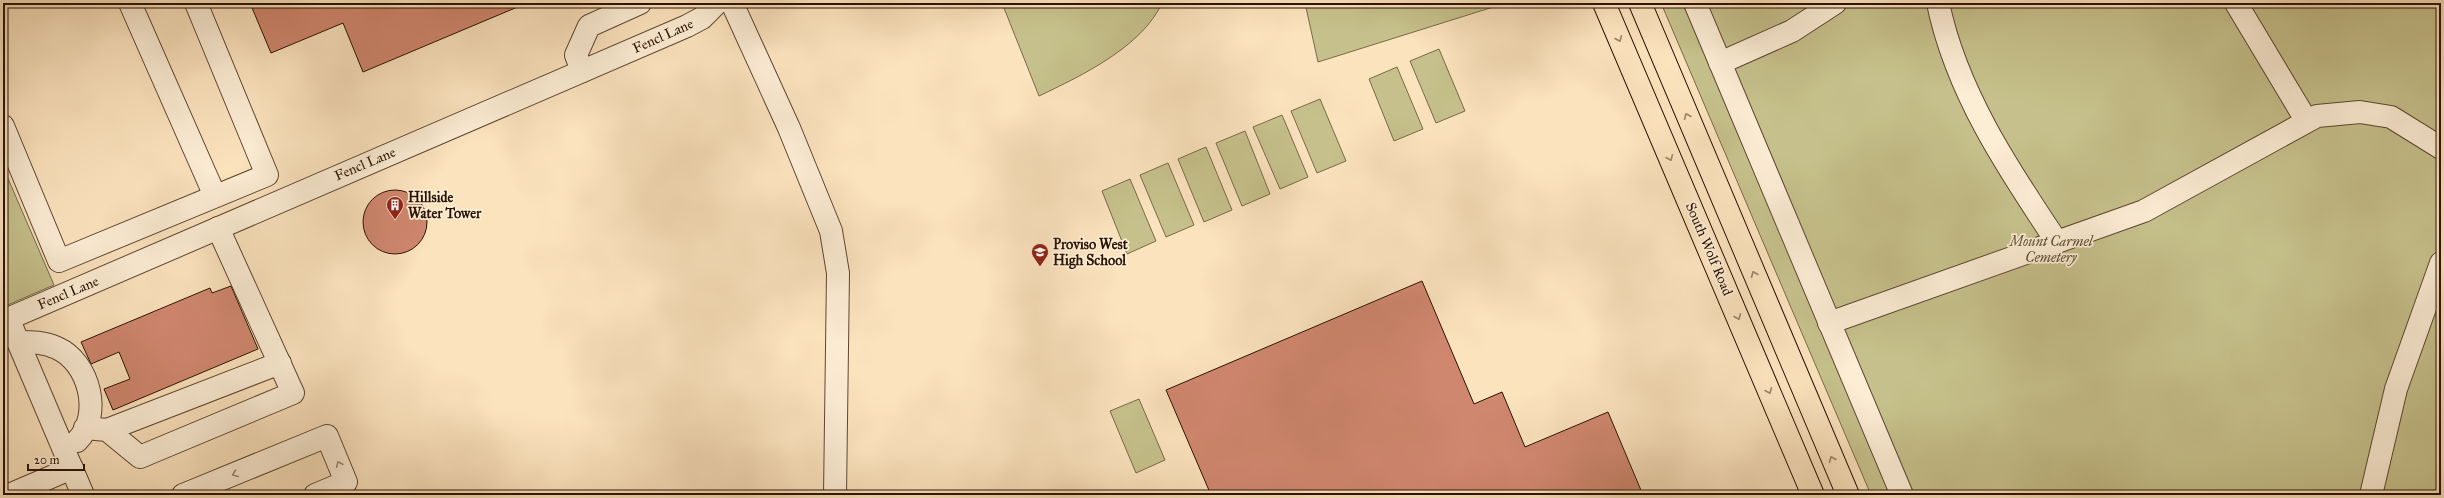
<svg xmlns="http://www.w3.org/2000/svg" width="2444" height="498" font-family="'IM FELL Great Primer',serif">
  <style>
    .green { fill: #c6c18c; stroke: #786a47 }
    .building { fill: #d0876f; stroke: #2b1202 }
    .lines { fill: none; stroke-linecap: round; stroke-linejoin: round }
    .minor-casing { stroke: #5f4631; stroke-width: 24 }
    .major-casing { stroke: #2b1202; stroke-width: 24 }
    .minor { stroke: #fcedd5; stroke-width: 22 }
    .major { stroke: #fbe3be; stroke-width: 22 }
    .oneway { stroke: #9d8569 }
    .oneway2 { stroke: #9e8a76 }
    .labels { text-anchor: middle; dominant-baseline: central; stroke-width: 3.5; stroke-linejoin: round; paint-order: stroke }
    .street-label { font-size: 14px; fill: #2b1202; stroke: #fcedd5 }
    .poi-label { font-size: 14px; font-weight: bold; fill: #2b1202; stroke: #fcedd5; text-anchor: start }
    .park-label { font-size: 14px; font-style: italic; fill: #614f32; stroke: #fcedd5 }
  </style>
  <rect width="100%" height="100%" fill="#fbe3be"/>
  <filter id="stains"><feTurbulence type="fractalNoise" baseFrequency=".005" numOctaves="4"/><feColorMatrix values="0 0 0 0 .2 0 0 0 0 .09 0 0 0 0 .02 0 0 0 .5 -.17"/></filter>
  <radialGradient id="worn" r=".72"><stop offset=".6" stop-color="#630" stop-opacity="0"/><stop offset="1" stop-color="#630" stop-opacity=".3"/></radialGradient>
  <g class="green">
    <path d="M1002,3H1162C1142,47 1081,76 1039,96Z"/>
    <path d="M1305,3H1506L1318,62Z"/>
    <path d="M1661,3H2441V495H1871Z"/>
    <path d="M1439,49L1465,111L1436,123L1410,61Z"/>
    <path d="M1397,67L1423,129L1394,141L1369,79Z"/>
    <path d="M1320,99L1346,161L1317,173L1291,111Z"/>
    <path d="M1282,115L1308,177L1280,189L1253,127Z"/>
    <path d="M1245,131L1270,194L1242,206L1216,143Z"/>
    <path d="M1206,147L1232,210L1204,222L1178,159Z"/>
    <path d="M1168,163L1194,225L1166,237L1140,175Z"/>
    <path d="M3,167L54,285L3,307Z"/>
    <path d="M1130,179L1156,241L1127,254L1102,191Z"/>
    <path d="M1139,399L1165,460L1136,473L1110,411Z"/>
  </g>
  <g class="building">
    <path d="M250,3H527L363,72L343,23L271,53Z"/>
    <circle cx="395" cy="222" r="32"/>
    <path d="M1422,281L1474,404L1502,392L1525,447L1608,412L1643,495H1211L1166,390Z"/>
    <path d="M231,286L258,349L113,410L104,389L130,379L119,352L91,364L81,342L210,288L212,293Z"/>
  </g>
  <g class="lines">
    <defs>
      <g id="minor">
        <path d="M130,3L215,196"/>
        <path d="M732,3L789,128L831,231L838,273L835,495"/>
        <path d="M1695,3L1902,495"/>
        <path d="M1938,3C1956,91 2008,169 2057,242"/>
        <path d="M2236,3L2306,120"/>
        <path d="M1720,63L1792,31L1835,3"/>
        <path d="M582,71L576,55L589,26L640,3"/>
        <path d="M3,126L59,261L267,175L196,3"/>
        <path d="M8,318L83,495"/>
        <path d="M3,321L687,26L702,18L717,3"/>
        <path d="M1829,323L2144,211L2317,116L2360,112L2391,117L2441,148"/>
        <path d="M18,342C32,342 44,342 57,348C89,362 103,415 77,441"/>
        <path d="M85,428L107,430L140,457L293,393L218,228"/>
        <path d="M107,430L280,363"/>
        <path d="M9,495L72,468"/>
        <path d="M183,495L327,436L346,482L315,495"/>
        <path d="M2371,495L2396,389L2441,263"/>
      </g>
      <g id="major">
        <path d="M1604,3L1813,495"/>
        <path d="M1640,3L1848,495"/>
      </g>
    </defs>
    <use href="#minor" class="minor-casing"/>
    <use href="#major" class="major-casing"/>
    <use href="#minor" class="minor"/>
    <use href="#major" class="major"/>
  </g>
  <defs><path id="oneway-chevron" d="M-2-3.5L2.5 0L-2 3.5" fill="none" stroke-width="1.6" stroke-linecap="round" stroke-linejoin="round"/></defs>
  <g class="oneway">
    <use href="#oneway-chevron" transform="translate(1619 39) rotate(67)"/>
    <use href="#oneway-chevron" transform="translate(1687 116) rotate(-113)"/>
    <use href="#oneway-chevron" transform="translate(1670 158) rotate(67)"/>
    <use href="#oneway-chevron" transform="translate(1754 274) rotate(-113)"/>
    <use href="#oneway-chevron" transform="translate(1738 317) rotate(67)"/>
    <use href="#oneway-chevron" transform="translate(1769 391) rotate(67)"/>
    <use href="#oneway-chevron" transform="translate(1832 459) rotate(-113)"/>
  </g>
  <g class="oneway2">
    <use href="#oneway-chevron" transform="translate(339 464) rotate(-113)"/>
    <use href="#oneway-chevron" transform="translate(235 474) rotate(158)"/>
  </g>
  <defs>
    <symbol id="building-pin" viewBox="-11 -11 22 30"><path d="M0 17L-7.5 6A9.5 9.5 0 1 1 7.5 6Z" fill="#8f2418" stroke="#fcedd5"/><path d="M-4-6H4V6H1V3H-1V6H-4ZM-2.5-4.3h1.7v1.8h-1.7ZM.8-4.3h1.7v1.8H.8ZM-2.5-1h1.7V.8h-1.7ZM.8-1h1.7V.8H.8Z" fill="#fff"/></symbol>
    <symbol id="school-pin" viewBox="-11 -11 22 30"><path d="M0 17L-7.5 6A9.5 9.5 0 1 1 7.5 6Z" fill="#8f2418" stroke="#fcedd5"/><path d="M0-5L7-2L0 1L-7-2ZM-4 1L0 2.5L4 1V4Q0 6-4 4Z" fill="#fff"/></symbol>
  </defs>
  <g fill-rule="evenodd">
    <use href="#building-pin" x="385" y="195" width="20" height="27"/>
    <use href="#school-pin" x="1030" y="242" width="20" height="27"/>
  </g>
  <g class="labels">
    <g class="street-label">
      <text transform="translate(663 36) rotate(-24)">Fencl Lane</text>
      <text transform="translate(365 164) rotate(-23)">Fencl Lane</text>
      <text transform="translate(1709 249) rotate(67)">South Wolf Road</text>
      <text transform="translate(68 293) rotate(-23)">Fencl Lane</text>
    </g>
    <g class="poi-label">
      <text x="408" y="197">Hillside<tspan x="408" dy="16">Water Tower</tspan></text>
      <text x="1053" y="244">Proviso West<tspan x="1053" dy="16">High School</tspan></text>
    </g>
    <g class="park-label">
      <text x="2051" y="241">Mount Carmel<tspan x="2051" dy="16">Cemetery</tspan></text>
    </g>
  </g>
  <rect width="2444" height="498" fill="none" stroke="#fbe3be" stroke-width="16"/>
  <rect x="4" y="4" width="2436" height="490" fill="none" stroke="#2b1202" stroke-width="2"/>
  <rect x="8" y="8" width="2428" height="482" fill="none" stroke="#2b1202"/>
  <path d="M28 464v6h56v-6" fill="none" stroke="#2b1202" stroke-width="2"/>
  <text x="34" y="464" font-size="12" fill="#2b1202" stroke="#fcedd5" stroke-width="3" paint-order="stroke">20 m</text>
  <rect width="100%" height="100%" filter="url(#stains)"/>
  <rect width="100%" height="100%" fill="url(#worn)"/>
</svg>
